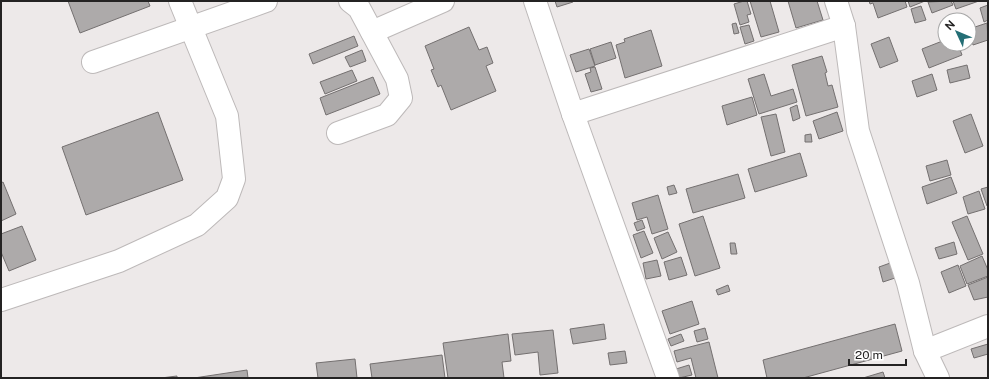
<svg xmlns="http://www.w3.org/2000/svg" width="989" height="379" font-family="'Public Sans',sans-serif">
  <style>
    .building { fill: #adaaaa; stroke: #747070 }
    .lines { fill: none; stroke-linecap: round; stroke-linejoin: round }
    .street-casing { stroke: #bdb9b9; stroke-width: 24 }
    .street { stroke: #fff; stroke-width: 22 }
  </style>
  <rect width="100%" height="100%" fill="#ede9e9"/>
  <g class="building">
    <path d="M68,1H148L150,6L80,33Z"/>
    <path d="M555,1H573V2L557,7Z"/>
    <path d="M744,1H747L751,14L747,15L749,22L740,25L734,4Z"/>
    <path d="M750,1H770L779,32L761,37Z"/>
    <path d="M788,1H817L823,20L796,28Z"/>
    <path d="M869,1H905L907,7L878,18L873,3L870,4Z"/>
    <path d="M908,1H925L910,7Z"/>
    <path d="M951,1L953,5L932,13L928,2Z"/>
    <path d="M953,1H979L956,9Z"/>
    <path d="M988,5V20L984,22L980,8Z"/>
    <path d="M921,6L926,20L915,23L911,9Z"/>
    <path d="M736,23L739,33L734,34L732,24Z"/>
    <path d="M987,23L988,40L973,45L969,29Z"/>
    <path d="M749,25L754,41L745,44L740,27Z"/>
    <path d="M469,27L479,50L487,47L493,63L486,66L496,91L451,110L441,85L438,87L431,70L434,69L425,46Z"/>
    <path d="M651,30L662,66L625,78L616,45L625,42L624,39Z"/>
    <path d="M354,36L358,46L313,64L309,54Z"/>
    <path d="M889,37L898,61L880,68L871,44Z"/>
    <path d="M945,40V44H958L962,55L929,68L922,49Z"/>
    <path d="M611,42L616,58L595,65L590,49Z"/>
    <path d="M589,49L595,66L576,72L570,55Z"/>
    <path d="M362,50L366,61L350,67L345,57Z"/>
    <path d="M822,56L827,72L825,73L828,86L832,85L838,107L806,116L792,65Z"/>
    <path d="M967,65L970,78L950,83L947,70Z"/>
    <path d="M595,67L602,89L591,92L585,74L591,72L590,68Z"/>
    <path d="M352,70L357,81L325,94L320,82Z"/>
    <path d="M764,74L771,96L793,89L797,102L759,114L748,79Z"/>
    <path d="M932,74L937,90L917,97L912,81Z"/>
    <path d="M373,77L380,94L326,115L320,98Z"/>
    <path d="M752,97L757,115L727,125L722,106Z"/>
    <path d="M797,105L800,118L793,121L790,108Z"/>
    <path d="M158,112L183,180L86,215L62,147Z"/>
    <path d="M837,112L843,131L819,139L813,121Z"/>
    <path d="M776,114L785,152L771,156L761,117Z"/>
    <path d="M971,114L983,146L965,153L953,121Z"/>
    <path d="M811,134L812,142H805V135Z"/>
    <path d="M800,153L807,176L755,192L748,169Z"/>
    <path d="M947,160L951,175L930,181L926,166Z"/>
    <path d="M738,174L745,198L693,213L686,189Z"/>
    <path d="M951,177L957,193L927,204L922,187Z"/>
    <path d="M3,182L16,214L1,221V183Z"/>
    <path d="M674,185L677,193L669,195L667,187Z"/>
    <path d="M988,187V206H987L981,189Z"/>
    <path d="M979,191L985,209L968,214L963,197Z"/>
    <path d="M658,195L668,229L652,234L647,217L637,220L632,203Z"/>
    <path d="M703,216L720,268L695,276L679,224Z"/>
    <path d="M967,216L983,254L968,260L952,222Z"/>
    <path d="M642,220L645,228L637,231L634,223Z"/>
    <path d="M22,226L36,260L9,271L1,252V234Z"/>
    <path d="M644,231L653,253L641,258L633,235Z"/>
    <path d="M668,232L677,252L662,259L654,238Z"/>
    <path d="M954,242L957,254L939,259L935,248Z"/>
    <path d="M730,243H735L737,254H731Z"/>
    <path d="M982,256L988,270V276L967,284L960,266Z"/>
    <path d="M681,257L687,275L669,280L664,262Z"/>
    <path d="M657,260L661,276L646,279L643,263Z"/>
    <path d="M893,262L898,277L883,282L879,267Z"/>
    <path d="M958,265L966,286L949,293L941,272Z"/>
    <path d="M988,277V297L974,300L968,285Z"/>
    <path d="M728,285L730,291L718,295L716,290Z"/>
    <path d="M692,301L699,324L670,334L662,311Z"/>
    <path d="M604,324L606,339L573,344L570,329Z"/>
    <path d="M895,324L902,351L803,378H767L763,360Z"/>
    <path d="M705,328L708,339L697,342L694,331Z"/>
    <path d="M553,330L558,373L540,375L538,352L515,355L512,334Z"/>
    <path d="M508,334L511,361L502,362L504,378H448L443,343Z"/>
    <path d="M681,334L684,341L671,346L668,339Z"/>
    <path d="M709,342L718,378H696L691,358L677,362L674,351Z"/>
    <path d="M988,344V354L974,358L971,349Z"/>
    <path d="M625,351L627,363L610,365L608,353Z"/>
    <path d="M442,355L445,378H372L370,364Z"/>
    <path d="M355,359L357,378H318L316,363Z"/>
    <path d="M689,365L692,375L679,378L676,369Z"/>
    <path d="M247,370L248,378H194Z"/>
    <path d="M883,372L885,378H863Z"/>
    <path d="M177,376V378H161Z"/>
  </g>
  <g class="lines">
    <defs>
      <g id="street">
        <path d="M535,1L573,114L668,378"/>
        <path d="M836,1L844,26L858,131L908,283L925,351L938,378"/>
        <path d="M372,32L443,1"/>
        <path d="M93,62L266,1"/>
        <path d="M573,114L844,26"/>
        <path d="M338,133L387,115L401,98L397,79L359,8L350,1"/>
        <path d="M1,300L119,261L197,225L227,198L234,179L227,116L180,1"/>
        <path d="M925,351L988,326"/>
      </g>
    </defs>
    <use href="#street" class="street-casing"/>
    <use href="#street" class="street"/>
  </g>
  <rect width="989" height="379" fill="none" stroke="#242323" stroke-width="4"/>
  <g transform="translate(957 32) rotate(314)"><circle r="19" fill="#ffffff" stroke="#a7a7a7"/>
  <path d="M0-3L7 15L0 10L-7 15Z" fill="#246e75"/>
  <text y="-6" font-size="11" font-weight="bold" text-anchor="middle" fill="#242323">N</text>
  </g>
  <path d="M849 359v6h57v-6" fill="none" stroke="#242323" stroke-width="2"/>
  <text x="855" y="359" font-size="12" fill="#242323" stroke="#ffffff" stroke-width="3" paint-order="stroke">20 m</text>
</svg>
